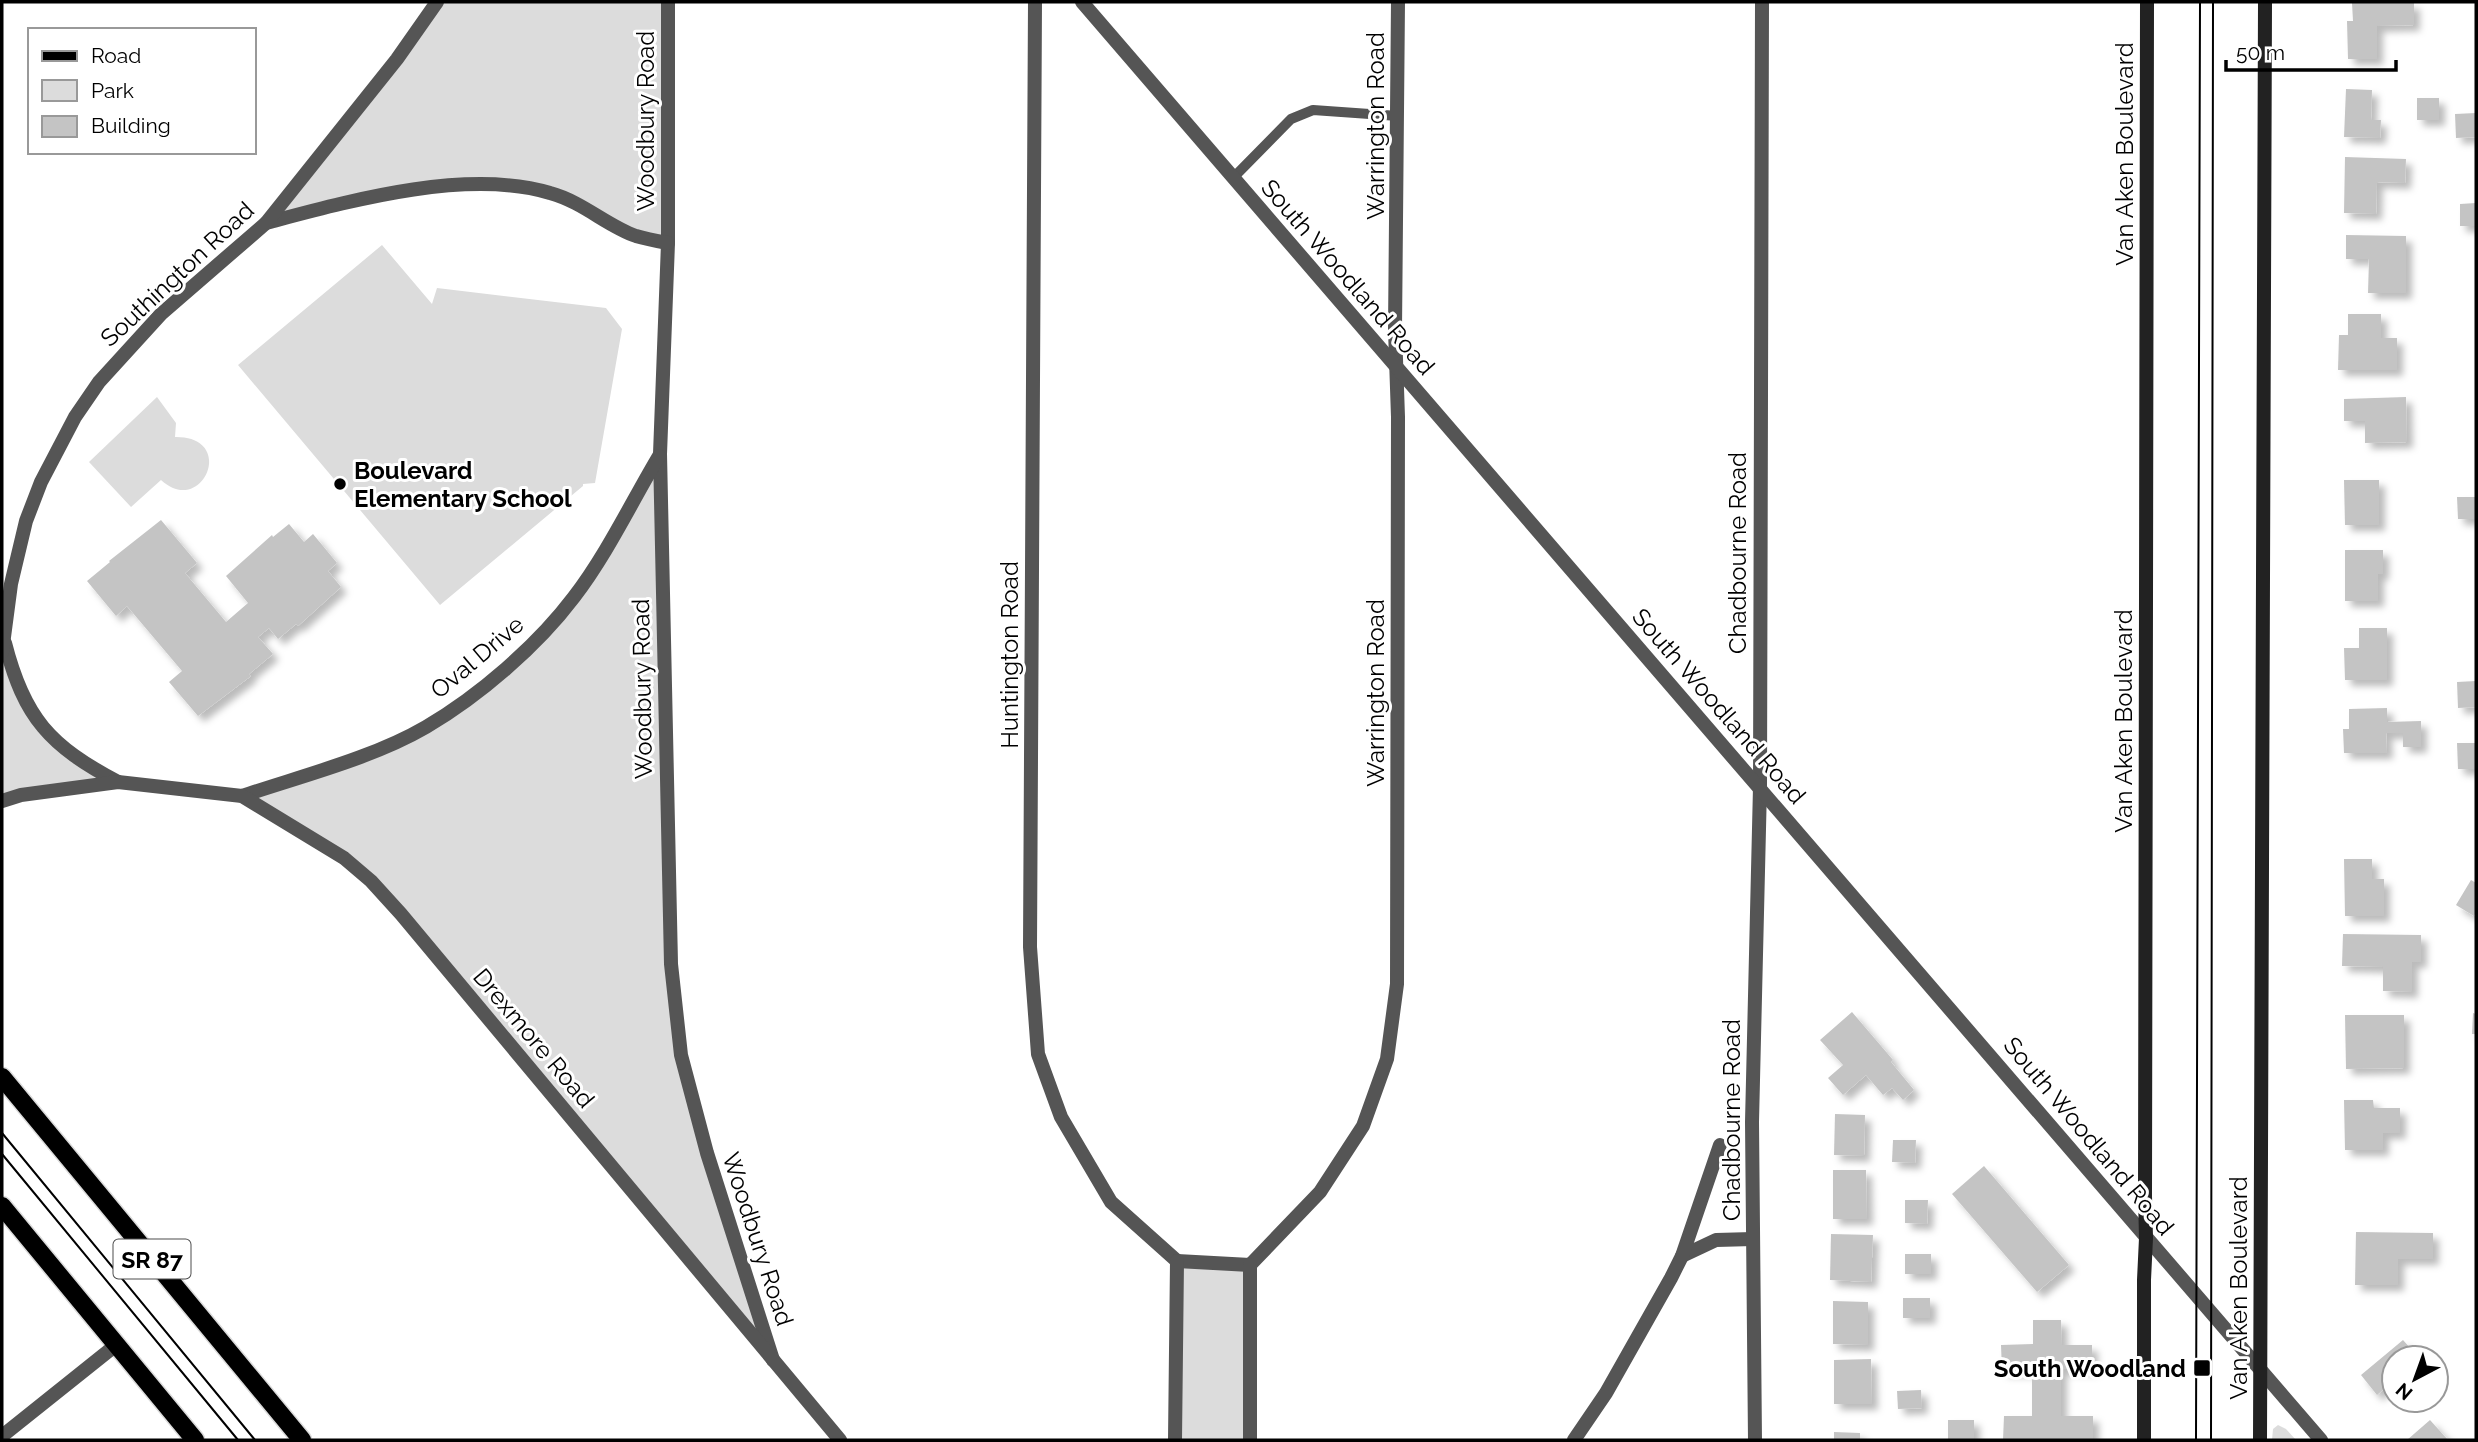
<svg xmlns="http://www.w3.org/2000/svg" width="2478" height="1442" font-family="Raleway,sans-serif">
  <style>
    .green { fill: #dcdcdc }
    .building { fill: #c4c4c4; filter: url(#shadow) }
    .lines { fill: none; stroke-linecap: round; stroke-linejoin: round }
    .primary-casing { stroke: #dbdbdb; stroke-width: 21 }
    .service { stroke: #555; stroke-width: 10 }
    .minor { stroke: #555; stroke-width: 14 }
    .tertiary { stroke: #555; stroke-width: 14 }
    .secondary { stroke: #222; stroke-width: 14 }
    .primary { stroke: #000; stroke-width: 18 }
    .tram { stroke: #000; stroke-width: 2 }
    .poi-dot { fill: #000; stroke: #fff; stroke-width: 2.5 }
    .labels { text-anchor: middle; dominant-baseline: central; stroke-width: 6; stroke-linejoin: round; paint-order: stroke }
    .shield { fill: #fff; stroke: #4c4c4c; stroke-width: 2 }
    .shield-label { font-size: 23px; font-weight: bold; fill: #000 }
    .street-label { font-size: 24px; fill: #000; stroke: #fff }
    .poi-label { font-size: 24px; font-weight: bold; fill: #000; stroke: #fff; text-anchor: start }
  </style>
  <defs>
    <filter id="shadow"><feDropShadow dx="6" dy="6" stdDeviation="3.5" flood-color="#0004"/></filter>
  </defs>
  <rect width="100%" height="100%" fill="#fff"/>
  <g class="green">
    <path d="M437,2H668V243L550,193L450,185L266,223Z"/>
    <path d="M382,245L432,304L437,288L606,308L622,329L595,483L583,484V486L440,605L238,365Z"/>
    <path d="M157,397L176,423L175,437C238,436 202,518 161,480L131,507L89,462Z"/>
    <path d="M660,454L681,1055L773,1360L371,881L242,796L385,746L471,697L573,598Z"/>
    <path d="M2,652L36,719L118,782L2,801Z"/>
    <path d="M1177,1261L1250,1265V1440H1175Z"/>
    <path d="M2278,1425L2286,1429L2296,1440H2272L2273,1429Z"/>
  </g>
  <g class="building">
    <path d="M2352,3H2414V25L2377,26V59H2348L2347,21H2353Z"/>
    <path d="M2346,89L2372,90L2371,120H2381L2380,138L2344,137Z"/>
    <rect x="2417" y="98" width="22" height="22"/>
    <path d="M2476,113V137L2456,138L2455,114Z"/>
    <path d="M2345,157L2406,159L2405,183L2377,182L2376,214L2344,213Z"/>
    <path d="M2476,203V226H2460V204Z"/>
    <path d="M2346,235L2406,236V293H2368L2369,259H2346Z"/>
    <path d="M2348,314H2381V338H2397V370H2338L2339,335H2348Z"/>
    <path d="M2406,397L2407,442L2365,443V421H2344V399Z"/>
    <path d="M2344,480H2379V525H2345Z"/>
    <path d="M2457,497H2476V519H2458Z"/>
    <path d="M161,520L197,563L185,573L226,622L248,603L226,576L272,535L273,537L289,524L304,542L313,534L337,563L328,571L341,587L298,626L296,624L278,639L269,628L258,637L273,654L249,674L251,676L198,716L169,682L182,671L127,606L116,616L87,581L110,562L109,561Z"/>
    <path d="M2345,550H2383V574H2378V601H2345Z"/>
    <path d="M2359,628H2387V680H2345L2344,648H2359Z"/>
    <path d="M2476,681V707L2458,708L2457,682Z"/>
    <path d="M2387,708V722L2421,721V747H2403V733H2386L2387,753H2344L2343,729H2349V709Z"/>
    <path d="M2457,743H2476V769H2458Z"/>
    <path d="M2344,859H2372V879H2384V916H2345Z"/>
    <path d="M2471,880L2476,883V911L2474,916L2456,905Z"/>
    <path d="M2343,934L2421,935V962H2412V992L2383,991V967L2342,966Z"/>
    <path d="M1852,1012L1893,1060L1891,1062L1914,1090L1903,1100L1892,1088L1883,1095L1866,1075L1843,1095L1828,1078L1843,1065L1820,1040Z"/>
    <path d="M2473,1013L2476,1014V1034H2472Z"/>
    <path d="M2345,1015H2404V1068L2346,1069Z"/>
    <path d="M2344,1100H2373L2374,1108H2400V1133H2383V1150H2345Z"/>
    <path d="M1835,1114L1865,1115L1864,1156L1834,1155Z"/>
    <path d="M1893,1140H1916L1915,1163L1892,1162Z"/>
    <path d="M1984,1166L2069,1265L2037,1292L1952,1194Z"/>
    <path d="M1833,1170H1866L1867,1219H1833Z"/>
    <path d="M1905,1200H1928L1927,1224L1905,1223Z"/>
    <path d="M2356,1232L2433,1233V1259H2398V1285H2355Z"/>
    <path d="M1831,1234L1873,1235L1871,1282L1830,1280Z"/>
    <rect x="1905" y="1254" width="26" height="20"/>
    <rect x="1903" y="1298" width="27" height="20"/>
    <path d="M1833,1301L1868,1302V1345L1833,1344Z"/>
    <path d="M2033,1320H2061L2062,1345H2092V1369H2061V1416H2093V1440H2003L2004,1416H2032V1371H2002L2001,1345L2033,1344Z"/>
    <path d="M2403,1340L2419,1358H2394V1380L2377,1395L2361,1375Z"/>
    <path d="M1871,1359L1872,1404H1834V1360Z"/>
    <path d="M1921,1390L1922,1408L1898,1409L1897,1391Z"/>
    <rect x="1948" y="1420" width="26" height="20"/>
    <path d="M2430,1420L2448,1440H2407Z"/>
    <path d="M1834,1432L1860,1433V1440H1834Z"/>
  </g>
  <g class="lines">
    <defs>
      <g id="primary">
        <path d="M2,1077L302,1440"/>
        <path d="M2,1206L195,1440"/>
      </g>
    </defs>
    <use href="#primary" class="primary-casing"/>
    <path class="service" d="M1233,178L1291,119L1313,110L1398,116"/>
    <g class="minor">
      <path d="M668,2V243L660,454L671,964L681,1055L707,1153L773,1360"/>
      <path d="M1035,2L1030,947L1038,1054L1061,1117L1111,1202L1177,1261"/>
      <path d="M266,223C349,201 466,168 550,193C583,202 607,226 636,236C646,239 657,241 668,243"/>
      <path d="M5,643C24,718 50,746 118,782"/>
      <path d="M2,652L11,584L26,521L41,482L75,417L99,382L161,314L266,223L397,59L437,2"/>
      <path d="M242,796C301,776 373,758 426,727C479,696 537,646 574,597C607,554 631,503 659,456"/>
      <path d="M2,801L21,795L118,782L242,796L344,858L371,881L401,914L840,1440"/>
      <path d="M1682,1256L1716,1240L1753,1239"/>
      <path d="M1177,1261L1250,1265L1320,1192L1363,1126L1387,1059L1397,984L1398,417L1395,330L1398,2"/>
      <path d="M1250,1265V1440"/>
      <path d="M2,1436L116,1345"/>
      <path d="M1175,1440L1177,1261"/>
      <path d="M1574,1440L1606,1393L1671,1278L1682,1256L1720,1145"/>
      <path d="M1755,1440L1752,1122L1760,787L1762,2"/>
    </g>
    <path class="tertiary" d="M1082,2L2321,1440"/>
    <g class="secondary">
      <path d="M2144,1440V1280L2146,1238L2145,1196L2147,2"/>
      <path d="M2260,1440L2265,2"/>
    </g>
    <use href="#primary" class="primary"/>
    <g class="tram">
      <path d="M2,1133L255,1440"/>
      <path d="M2,1154L238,1440"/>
      <path d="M2196,1440L2200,2"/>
      <path d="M2211,1440L2213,2"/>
    </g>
  </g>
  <g class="poi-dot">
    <circle cx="340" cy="484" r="7"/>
    <rect x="2193" y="1359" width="18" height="18" rx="3.5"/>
  </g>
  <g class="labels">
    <rect class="shield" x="113.5" y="1239.5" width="77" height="39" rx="5"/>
    <g class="shield-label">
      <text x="152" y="1259">SR 87</text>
    </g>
    <g class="street-label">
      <text transform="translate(645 121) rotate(-90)">Woodbury Road</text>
      <text transform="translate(1375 126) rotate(-90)">Warrington Road</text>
      <text transform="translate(2124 154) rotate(-90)">Van Aken Boulevard</text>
      <text transform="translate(177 274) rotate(-43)">Southington Road</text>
      <text transform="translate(1348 277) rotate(49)">South Woodland Road</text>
      <text transform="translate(1737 553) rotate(-90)">Chadbourne Road</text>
      <text transform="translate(1009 655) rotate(-90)">Huntington Road</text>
      <text transform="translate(477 657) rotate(-40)">Oval Drive</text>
      <text transform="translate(642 689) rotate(-91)">Woodbury Road</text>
      <text transform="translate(1375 693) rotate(-90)">Warrington Road</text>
      <text transform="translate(1719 706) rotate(49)">South Woodland Road</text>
      <text transform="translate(2123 721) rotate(-90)">Van Aken Boulevard</text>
      <text transform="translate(534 1038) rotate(50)">Drexmore Road</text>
      <text transform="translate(1731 1120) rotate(-90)">Chadbourne Road</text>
      <text transform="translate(2089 1136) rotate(50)">South Woodland Road</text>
      <text transform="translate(758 1239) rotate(72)">Woodbury Road</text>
      <text transform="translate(2238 1288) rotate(-90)">Van Aken Boulevard</text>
    </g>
    <g class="poi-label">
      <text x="354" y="470">Boulevard<tspan x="354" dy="28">Elementary School</tspan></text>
      <text x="2186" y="1368" text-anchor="end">South Woodland</text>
    </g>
  </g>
  <rect width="2478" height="1442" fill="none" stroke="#000000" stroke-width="7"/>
  <rect x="28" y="28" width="228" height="126" fill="#ffffff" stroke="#999999" stroke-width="2"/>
  <rect x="42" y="51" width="35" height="10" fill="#000000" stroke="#999999" stroke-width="2"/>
  <text x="91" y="63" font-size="21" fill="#000000">Road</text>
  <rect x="42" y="80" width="35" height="21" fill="#dcdcdc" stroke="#999999" stroke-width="2"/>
  <text x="91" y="98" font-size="21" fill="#000000">Park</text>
  <rect x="42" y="116" width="35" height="21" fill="#c4c4c4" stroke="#999999" stroke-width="2"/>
  <text x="91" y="133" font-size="21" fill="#000000">Building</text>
  <g transform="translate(2415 1379) rotate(221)"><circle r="33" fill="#ffffff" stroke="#999999" stroke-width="2"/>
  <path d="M0-5L12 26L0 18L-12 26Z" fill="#000000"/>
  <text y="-10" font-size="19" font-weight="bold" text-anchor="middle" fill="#000000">N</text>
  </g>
  <path d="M2226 60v10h170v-10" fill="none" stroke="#000000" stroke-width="3.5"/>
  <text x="2236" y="60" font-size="21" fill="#000000" stroke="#ffffff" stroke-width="5" paint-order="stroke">50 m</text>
</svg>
